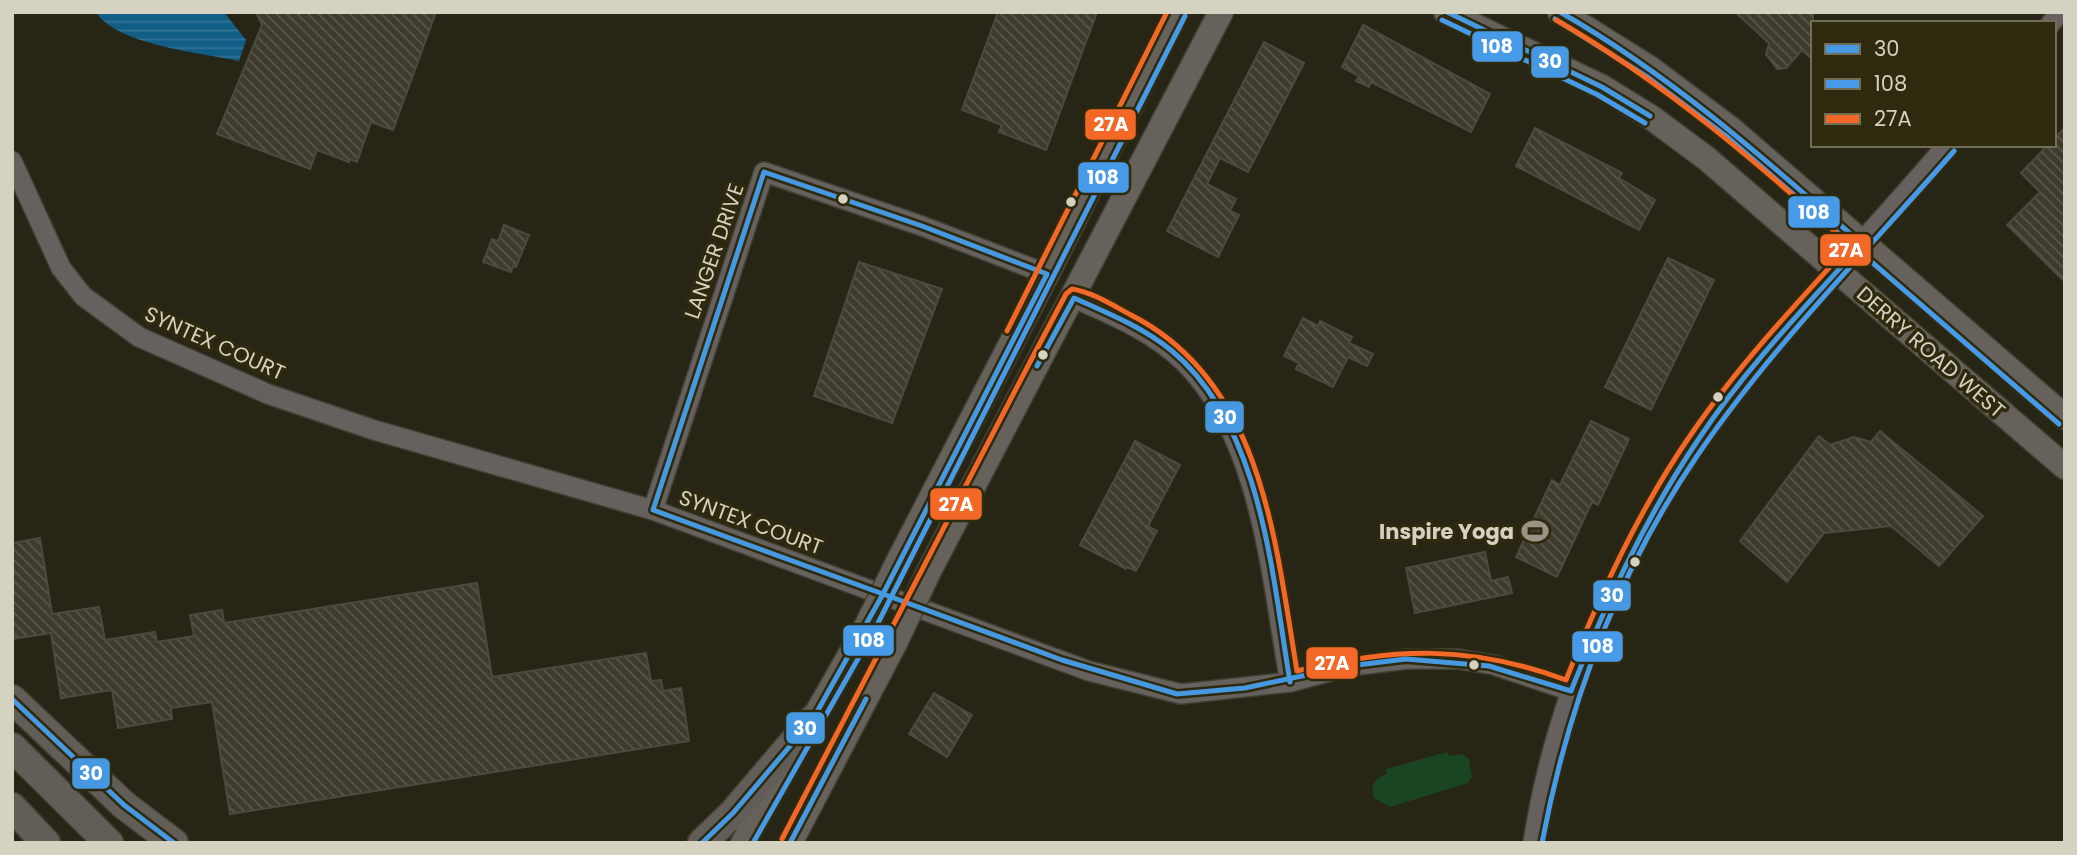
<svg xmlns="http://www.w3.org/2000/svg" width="2077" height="855" font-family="Poppins,sans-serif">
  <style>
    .pitch { fill: #194620 }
    .water { fill: url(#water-rules) }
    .building { fill: url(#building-back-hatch); stroke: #4c4a3e; stroke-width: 2 }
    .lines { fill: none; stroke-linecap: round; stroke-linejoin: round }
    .minor-casing { stroke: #414033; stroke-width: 22 }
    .major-casing { stroke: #414033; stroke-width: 27 }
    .highway-casing { stroke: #414033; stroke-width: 31 }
    .minor { stroke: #66615e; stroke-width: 19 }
    .major { stroke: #67615c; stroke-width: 24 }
    .highway { stroke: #625e57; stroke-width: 28 }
    .major-bridge-casing { stroke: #414033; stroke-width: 27; stroke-linecap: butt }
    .major-bridge { stroke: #67615c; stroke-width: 24 }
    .bus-1-casing { stroke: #2f2a0e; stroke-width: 10 }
    .bus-2-casing { stroke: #2f2a0e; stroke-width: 10 }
    .bus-3-casing { stroke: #2f2a0e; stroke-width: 10 }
    .bus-1 { stroke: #4699e1; stroke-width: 5 }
    .bus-2 { stroke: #479ae8; stroke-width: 5 }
    .bus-3 { stroke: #f36827; stroke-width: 5 }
    .bus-dot { fill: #d5d2c2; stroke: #2f2a0e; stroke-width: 2.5 }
    .labels { text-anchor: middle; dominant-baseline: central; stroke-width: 7; stroke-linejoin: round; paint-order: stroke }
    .street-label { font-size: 21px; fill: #d5d2c2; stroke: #2f2a0e }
    .poi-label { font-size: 21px; font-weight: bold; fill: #d5d2c2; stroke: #2f2a0e; text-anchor: end }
    .line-badge { stroke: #2f2a0e; stroke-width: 2.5 }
    .badge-label { font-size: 19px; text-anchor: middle; font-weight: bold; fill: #fff }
  </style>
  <defs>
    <pattern id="water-rules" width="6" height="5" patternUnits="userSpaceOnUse" patternTransform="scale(1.75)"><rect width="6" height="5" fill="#125d85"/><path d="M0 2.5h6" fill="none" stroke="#347395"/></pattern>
    <pattern id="building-back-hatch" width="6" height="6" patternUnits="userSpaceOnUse" patternTransform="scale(1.75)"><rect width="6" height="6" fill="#3e3b2d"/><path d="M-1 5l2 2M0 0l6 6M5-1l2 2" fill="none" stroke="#59564a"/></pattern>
  </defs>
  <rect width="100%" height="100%" fill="#272516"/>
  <path class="pitch" d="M1447,752L1449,756L1462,754L1469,759L1472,777L1468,783L1390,807L1374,798C1370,786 1374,778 1387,774L1386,769Z"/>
  <path class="water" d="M96,12H224L246,40L239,61C203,53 116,45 96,12Z"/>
  <g class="building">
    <path d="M256,12H436L393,130L371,122L357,162L350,159L349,162L317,150L310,169L217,134L262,25Z"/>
    <path d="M998,12H1097L1046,150L999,132L1002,125L962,110Z"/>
    <path d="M1735,12H1813V60L1802,50L1786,68L1777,69L1766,54L1769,43Z"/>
    <path d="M1363,25L1490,94L1471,132L1371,82L1369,87L1356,81L1359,76L1342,67Z"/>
    <path d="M1264,42L1304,63L1248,172L1220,158L1207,184L1236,199L1230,211L1239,215L1218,257L1167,231Z"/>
    <path d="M1535,128L1622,173L1619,178L1655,200L1639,230L1516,166Z"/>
    <path d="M2065,128V282L2007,225L2040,192L2021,173L2048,145H2054V138Z"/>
    <path d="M504,225L529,235L516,267L513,266L511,272L483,262L492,239L498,241Z"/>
    <path d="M1668,258L1714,280L1651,410L1605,387Z"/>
    <path d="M859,262L942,289L892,423L814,396Z"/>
    <path d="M1303,318L1318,326L1320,321L1352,337L1349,343L1373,354L1367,366L1348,357L1333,387L1296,369L1299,363L1284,356Z"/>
    <path d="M1591,421L1629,439L1598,505L1592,502L1557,577L1516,557L1552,480L1560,485Z"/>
    <path d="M1880,431L1983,516L1939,566L1891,526L1824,533L1787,582L1740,541L1819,436L1830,445L1854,437L1871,442Z"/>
    <path d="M1135,441L1180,465L1148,526L1157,531L1136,571L1127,567L1126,569L1080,545Z"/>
    <path d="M40,538L52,614L99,607L105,640L155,632L157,642L194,636L190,615L222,610L224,623L477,583L492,677L646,653L651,681L661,680L663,691L681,688L689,741L230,814L212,702L171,708L172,719L118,728L112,690L61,698L51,633L12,639V543Z"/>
    <path d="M1485,552L1491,581L1508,577L1512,593L1415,613L1406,568Z"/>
    <path d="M934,693L972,715L947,757L909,734Z"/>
  </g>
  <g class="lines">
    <defs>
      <g id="minor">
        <path d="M2051,23L2060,12"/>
        <path d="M12,161L61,268L83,296L139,337L268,394L374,430L653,510L1089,671L1181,694L1290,682L1350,666L1408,659H1458L1494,665L1571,691"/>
        <path d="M1074,298C1112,315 1154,332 1184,362C1262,439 1271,579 1290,682"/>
        <path d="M653,510L764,172L922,226L1047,274"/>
        <path d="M1533,843C1555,695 1631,524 1723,405C1792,315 1873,232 1947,145"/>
      </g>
      <g id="major">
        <path d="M1446,12L1602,87L1652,118L1706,158L2065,467"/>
        <path d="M1560,12L1651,69L1731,129L2065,417"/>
        <path d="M899,560L1047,274L1177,12"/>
        <path d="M929,571L1221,12"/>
        <path d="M743,843L867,625"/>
        <path d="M790,843L896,641"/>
      </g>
      <g id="highway">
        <path d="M12,699L124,805L174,843"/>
        <path d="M12,747L109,843"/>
        <path d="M12,807L46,843"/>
        <path d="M702,843L733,813L813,719"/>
      </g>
    </defs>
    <use href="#minor" class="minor-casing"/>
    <use href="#major" class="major-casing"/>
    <use href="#highway" class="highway-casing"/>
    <use href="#minor" class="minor"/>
    <use href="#major" class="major"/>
    <use href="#highway" class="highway"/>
    <defs>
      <g id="major-bridge">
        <path d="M867,625L899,560"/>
        <path d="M896,641L929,571"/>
      </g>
    </defs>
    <use href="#major-bridge" class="major-bridge-casing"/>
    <use href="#major-bridge" class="major-bridge"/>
    <defs>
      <g id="bus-1">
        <path d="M1447,12L1602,87L1650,116"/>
        <path d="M764,172L922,226L1047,274L883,594L653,510Z"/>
        <path d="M1037,366L1074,298C1108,313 1144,328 1172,351C1262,426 1272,575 1290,682"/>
        <path d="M883,594L1062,660L1177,694L1245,688L1349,666L1406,659L1489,666L1571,691C1606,603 1645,518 1698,440C1745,369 1805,307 1862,244C1766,160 1672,76 1560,12"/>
        <path d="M12,699L124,805L174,843"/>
        <path d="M702,843L733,813L813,719L883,594"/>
        <path d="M790,843L866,699"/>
      </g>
      <g id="bus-2">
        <path d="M1555,19L1646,76L1726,136L2059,424"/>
        <path d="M1442,20L1598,95L1645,123"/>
        <path d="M753,843L875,629L1185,16"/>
        <path d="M1542,843C1568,705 1618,572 1697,456C1772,346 1867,251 1954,151"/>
      </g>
      <g id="bus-3">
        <path d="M1007,331L1167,12"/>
        <path d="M782,839L1030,362L1066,294L1072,289C1092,292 1114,306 1131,315C1263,382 1275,541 1297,671C1395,647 1471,645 1566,680C1600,594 1639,509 1692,433C1738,366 1795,305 1850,245C1756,162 1664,82 1556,20"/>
      </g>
    </defs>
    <use href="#bus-1" class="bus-1-casing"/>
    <use href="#bus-2" class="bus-2-casing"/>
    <use href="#bus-3" class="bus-3-casing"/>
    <use href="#bus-1" class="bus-1"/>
    <use href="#bus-2" class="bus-2"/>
    <use href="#bus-3" class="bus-3"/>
  </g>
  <defs>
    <symbol id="stadium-bare" viewBox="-9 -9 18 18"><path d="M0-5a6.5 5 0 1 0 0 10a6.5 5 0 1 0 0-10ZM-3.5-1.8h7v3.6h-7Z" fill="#989586" stroke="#2f2a0e" stroke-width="2.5" paint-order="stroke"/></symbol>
  </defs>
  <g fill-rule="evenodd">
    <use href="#stadium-bare" x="1516" y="512" width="38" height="38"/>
  </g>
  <g class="bus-dot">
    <circle cx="843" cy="199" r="6"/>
    <circle cx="1071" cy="202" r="6"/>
    <circle cx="1043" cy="355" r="6"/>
    <circle cx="1718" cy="397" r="6"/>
    <circle cx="1635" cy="562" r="6"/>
    <circle cx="1474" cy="665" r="6"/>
  </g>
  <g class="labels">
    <g class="street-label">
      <text transform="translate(714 251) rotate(-71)">LANGER DRIVE</text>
      <text transform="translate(215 343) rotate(24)">SYNTEX COURT</text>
      <text transform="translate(1931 352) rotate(41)">DERRY ROAD WEST</text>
      <text transform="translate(751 522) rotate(20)">SYNTEX COURT</text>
    </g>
    <g class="poi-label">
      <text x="1514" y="531">Inspire Yoga</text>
    </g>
  </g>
  <g class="line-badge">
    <rect x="1471" y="30" width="53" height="33" rx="7" fill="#479ae8"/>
    <rect x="1530" y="45" width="40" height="34" rx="7" fill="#4699e1"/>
    <rect x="1084" y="108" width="53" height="33" rx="7" fill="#f36827"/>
    <rect x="1077" y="161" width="53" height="33" rx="7" fill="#479ae8"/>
    <rect x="1787" y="195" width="54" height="34" rx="7" fill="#479ae8"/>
    <rect x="1819" y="233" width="53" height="34" rx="7" fill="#f36827"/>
    <rect x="1204" y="400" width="41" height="34" rx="7" fill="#4699e1"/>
    <rect x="929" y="487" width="54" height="34" rx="7" fill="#f36827"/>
    <rect x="1592" y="579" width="40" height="33" rx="7" fill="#4699e1"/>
    <rect x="842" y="624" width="53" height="33" rx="7" fill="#479ae8"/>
    <rect x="1571" y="630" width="53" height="33" rx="7" fill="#479ae8"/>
    <rect x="1305" y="646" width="54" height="34" rx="7" fill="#f36827"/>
    <rect x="785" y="711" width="41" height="34" rx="7" fill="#4699e1"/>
    <rect x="71" y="757" width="40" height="33" rx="7" fill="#4699e1"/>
  </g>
  <g class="badge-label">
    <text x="1497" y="53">108</text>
    <text x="1550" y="68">30</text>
    <text x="1111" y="131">27A</text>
    <text x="1103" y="184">108</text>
    <text x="1814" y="219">108</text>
    <text x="1846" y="257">27A</text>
    <text x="1225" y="424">30</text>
    <text x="956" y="511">27A</text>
    <text x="1612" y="602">30</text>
    <text x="869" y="647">108</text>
    <text x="1598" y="653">108</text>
    <text x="1332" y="670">27A</text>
    <text x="805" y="735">30</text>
    <text x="91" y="780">30</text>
  </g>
  <rect width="2077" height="855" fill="none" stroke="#d5d2c2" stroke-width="28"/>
  <rect x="1811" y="21" width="245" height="126" fill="#2f2a0e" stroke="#716d56" stroke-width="2"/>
  <rect x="1825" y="44" width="35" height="10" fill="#4699e1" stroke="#716d56" stroke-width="2"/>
  <text x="1874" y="56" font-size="21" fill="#d5d2c2">30</text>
  <rect x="1825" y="79" width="35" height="10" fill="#479ae8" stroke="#716d56" stroke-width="2"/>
  <text x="1874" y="91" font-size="21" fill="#d5d2c2">108</text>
  <rect x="1825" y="114" width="35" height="10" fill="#f36827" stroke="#716d56" stroke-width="2"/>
  <text x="1874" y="126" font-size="21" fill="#d5d2c2">27A</text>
</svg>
